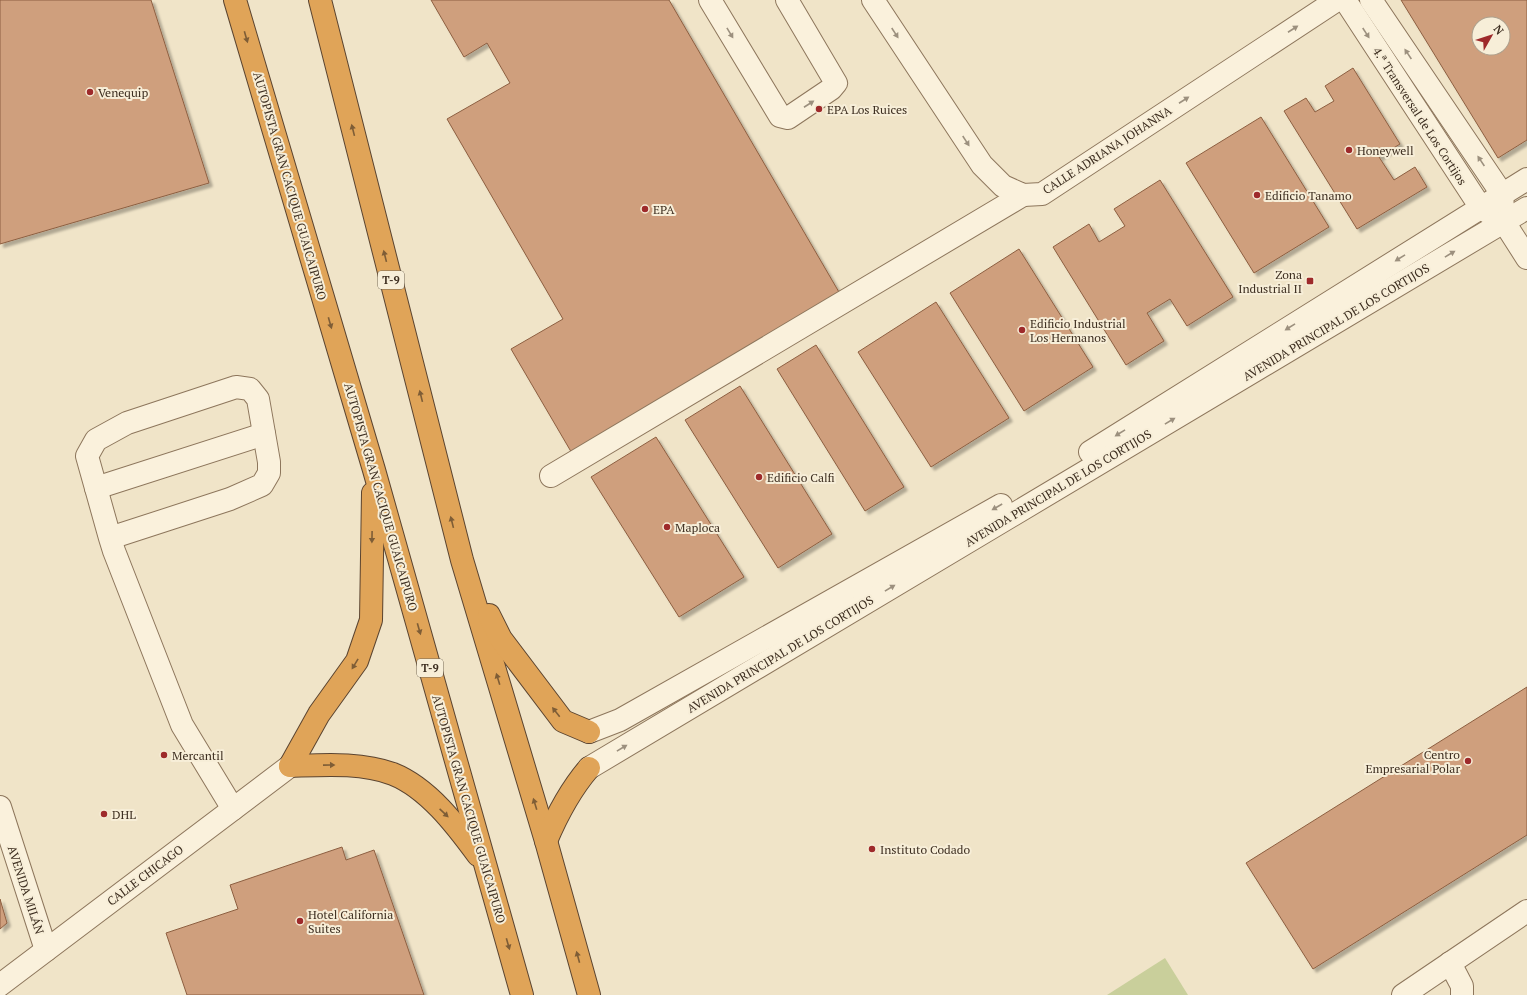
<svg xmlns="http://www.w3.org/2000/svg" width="1527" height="995" font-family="'PT Serif',serif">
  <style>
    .pitch { fill: #c9cf9b }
    .building { fill: #cf9f7d; stroke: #8d5f41; fill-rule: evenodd; filter: url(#shadow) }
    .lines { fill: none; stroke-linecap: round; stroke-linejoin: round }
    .minor-casing { stroke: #8d765c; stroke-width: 24 }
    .highway-casing { stroke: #5b4430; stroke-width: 24 }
    .minor { stroke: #faf1dc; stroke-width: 22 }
    .highway { stroke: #e0a458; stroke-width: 22 }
    .oneway { fill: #9c907e }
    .oneway2 { fill: #7e5d36 }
    .poi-dot { fill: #9e2a2b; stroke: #f7eed8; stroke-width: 1.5 }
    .labels { text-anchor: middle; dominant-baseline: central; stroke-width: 4; stroke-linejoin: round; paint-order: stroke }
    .shield { fill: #f7eed8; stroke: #756857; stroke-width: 1 }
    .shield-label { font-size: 11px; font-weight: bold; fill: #3d2e20 }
    .poi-label { font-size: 12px; fill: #3d2e20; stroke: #f7eed8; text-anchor: start }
    .street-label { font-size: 12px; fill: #3d2e20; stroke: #f7eed8 }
  </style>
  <defs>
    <filter id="shadow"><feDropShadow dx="3.5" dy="3.5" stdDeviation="1" flood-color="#0004"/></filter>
  </defs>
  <rect width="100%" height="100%" fill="#f0e4c8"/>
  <path class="pitch" d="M1165,958L1188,995H1107Z"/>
  <g class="building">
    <path d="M0,0H151L209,183L0,244Z"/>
    <path d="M431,0H669L843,299L573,455L511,349L563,319L447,119L510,83L487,43L464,57Z"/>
    <path d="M1401,0H1527V140L1498,158ZM1479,24H1503V48H1479Z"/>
    <path d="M1353,68L1400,144L1379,157L1394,180L1415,167L1427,187L1357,229L1284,111L1306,98L1315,112L1334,101L1325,86Z"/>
    <path d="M1261,117L1329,227L1254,273L1186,163Z"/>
    <path d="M1160,180L1233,297L1187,326L1170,299L1147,313L1164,341L1126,365L1053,247L1089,224L1099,242L1125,226L1114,209Z"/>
    <path d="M1019,249L1093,367L1024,411L950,293Z"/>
    <path d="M936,302L1009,418L931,467L858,352Z"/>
    <path d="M816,345L904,487L865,511L777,369Z"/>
    <path d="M740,386L832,534L778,568L685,420Z"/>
    <path d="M656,437L744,577L679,617L591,477Z"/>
    <path d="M1527,687V835L1313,969L1246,863Z"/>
    <path d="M342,847L346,860L374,850L424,995H187L166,933L238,909L230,885Z"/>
    <path d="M0,899L7,923L0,929Z"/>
  </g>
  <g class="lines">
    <defs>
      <g id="minor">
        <path d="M710,0L780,116L788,118L831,89L836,83L787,0"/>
        <path d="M873,0L982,165L1003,186L1023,195L1042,194L1337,0"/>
        <path d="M1345,0L1481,208L1504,222L1527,258"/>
        <path d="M1371,0L1502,194L1503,209"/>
        <path d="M1090,452L1527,179"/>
        <path d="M551,476L1023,195"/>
        <path d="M96,488L264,434"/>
        <path d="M110,538L230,499L262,485L269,473V462L258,399L250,389L236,387L127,423L96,440L87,456L110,538L114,551L182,725L233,809"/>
        <path d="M589,732L620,720L1001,505"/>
        <path d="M589,768L1527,208"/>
        <path d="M0,807L46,950"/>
        <path d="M1450,963L1462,986V995"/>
        <path d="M0,985L290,766"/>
        <path d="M1403,995L1527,911"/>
      </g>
      <g id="highway">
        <path d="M235,0L374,470L522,995"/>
        <path d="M320,0L462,560L546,841L589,995"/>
        <path d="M489,615L501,639L563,721L589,732"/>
        <path d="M290,766L319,714L357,661L371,620L373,493"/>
        <path d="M290,766C323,765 361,762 393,774C428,788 456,825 478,855"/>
        <path d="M546,841C557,815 570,790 589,768"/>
      </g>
    </defs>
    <use href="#minor" class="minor-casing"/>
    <use href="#highway" class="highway-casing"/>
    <use href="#minor" class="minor"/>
    <use href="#highway" class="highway"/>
  </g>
  <defs><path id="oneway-solid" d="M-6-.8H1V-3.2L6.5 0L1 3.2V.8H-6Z"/></defs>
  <g class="oneway">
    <use href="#oneway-solid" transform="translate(1293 29) rotate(-33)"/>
    <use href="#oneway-solid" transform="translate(730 33) rotate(59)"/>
    <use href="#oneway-solid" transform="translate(895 33) rotate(57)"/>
    <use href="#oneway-solid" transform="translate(1366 33) rotate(57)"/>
    <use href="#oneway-solid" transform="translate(1408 54) rotate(-124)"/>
    <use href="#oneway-solid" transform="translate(1184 100) rotate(-33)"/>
    <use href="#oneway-solid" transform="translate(809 104) rotate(-33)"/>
    <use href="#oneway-solid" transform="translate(966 141) rotate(57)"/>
    <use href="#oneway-solid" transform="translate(1481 161) rotate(-124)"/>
    <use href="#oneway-solid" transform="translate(1450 254) rotate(-31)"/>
    <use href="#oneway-solid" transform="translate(1400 258) rotate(148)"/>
    <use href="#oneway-solid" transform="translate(1290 327) rotate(148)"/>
    <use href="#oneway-solid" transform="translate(1170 421) rotate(-31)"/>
    <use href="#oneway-solid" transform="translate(1120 433) rotate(148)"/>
    <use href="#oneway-solid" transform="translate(997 507) rotate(150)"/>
    <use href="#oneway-solid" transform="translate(890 588) rotate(-31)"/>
    <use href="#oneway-solid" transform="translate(622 748) rotate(-31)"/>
  </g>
  <g class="oneway2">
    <use href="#oneway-solid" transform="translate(246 37) rotate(74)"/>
    <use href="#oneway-solid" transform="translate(353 130) rotate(-104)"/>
    <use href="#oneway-solid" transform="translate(385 256) rotate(-104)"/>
    <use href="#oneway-solid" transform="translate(330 323) rotate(74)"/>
    <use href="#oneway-solid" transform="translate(421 396) rotate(-104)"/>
    <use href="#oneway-solid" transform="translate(452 522) rotate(-104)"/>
    <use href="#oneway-solid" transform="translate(372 537) rotate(91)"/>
    <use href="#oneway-solid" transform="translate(419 629) rotate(74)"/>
    <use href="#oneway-solid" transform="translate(355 664) rotate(121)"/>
    <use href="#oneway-solid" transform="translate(498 679) rotate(-107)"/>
    <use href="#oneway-solid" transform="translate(556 712) rotate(-128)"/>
    <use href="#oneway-solid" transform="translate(329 765) rotate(-1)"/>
    <use href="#oneway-solid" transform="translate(535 804) rotate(-107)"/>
    <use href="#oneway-solid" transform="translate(444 813) rotate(43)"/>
    <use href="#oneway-solid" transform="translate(508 944) rotate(74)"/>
    <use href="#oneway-solid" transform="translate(578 957) rotate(-105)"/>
  </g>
  <g class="poi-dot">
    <circle cx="90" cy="92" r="4"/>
    <circle cx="819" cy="109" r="4"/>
    <circle cx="1349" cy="150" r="4"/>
    <circle cx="1257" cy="195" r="4"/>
    <circle cx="645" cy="209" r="4"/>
    <rect x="1306" y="277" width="8" height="8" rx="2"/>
    <circle cx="1022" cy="330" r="4"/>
    <circle cx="759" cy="477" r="4"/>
    <circle cx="667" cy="527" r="4"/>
    <circle cx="164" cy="755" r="4"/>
    <circle cx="1468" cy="761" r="4"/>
    <circle cx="104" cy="814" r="4"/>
    <circle cx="872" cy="849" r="4"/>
    <circle cx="300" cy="921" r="4"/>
  </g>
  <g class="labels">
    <g class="shield">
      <rect x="378" y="271" width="26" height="18" rx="3"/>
      <rect x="417" y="659" width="26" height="18" rx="3"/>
    </g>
    <g class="shield-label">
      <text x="391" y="280">T-9</text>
      <text x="430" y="668">T-9</text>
    </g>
    <g class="poi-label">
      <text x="98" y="92">Venequip</text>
      <text x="827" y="109">EPA Los Ruices</text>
      <text x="1357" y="150">Honeywell</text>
      <text x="1265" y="195">Edificio Tanamo</text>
      <text x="653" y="209">EPA</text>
      <text x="1302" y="274" text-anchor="end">Zona<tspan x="1302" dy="14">Industrial II</tspan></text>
      <text x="1030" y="323">Edificio Industrial<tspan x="1030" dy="14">Los Hermanos</tspan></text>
      <text x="767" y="477">Edificio Calfi</text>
      <text x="675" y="527">Maploca</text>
      <text x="1460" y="754" text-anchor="end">Centro<tspan x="1460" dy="14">Empresarial Polar</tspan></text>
      <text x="172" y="755">Mercantil</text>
      <text x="112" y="814">DHL</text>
      <text x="880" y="849">Instituto Codado</text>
      <text x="308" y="914">Hotel California<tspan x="308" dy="14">Suites</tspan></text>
    </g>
    <g class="street-label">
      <text transform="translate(1420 116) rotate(57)">4.ª Transversal de Los Cortijos</text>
      <text transform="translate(1107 150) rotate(-33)">CALLE ADRIANA JOHANNA</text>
      <text transform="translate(290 186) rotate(74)">AUTOPISTA GRAN CACIQUE GUAICAIPURO</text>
      <text transform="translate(1336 322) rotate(-31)">AVENIDA PRINCIPAL DE LOS CORTIJOS</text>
      <text transform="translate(1058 488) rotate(-31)">AVENIDA PRINCIPAL DE LOS CORTIJOS</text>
      <text transform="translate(381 497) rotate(74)">AUTOPISTA GRAN CACIQUE GUAICAIPURO</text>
      <text transform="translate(780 654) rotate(-31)">AVENIDA PRINCIPAL DE LOS CORTIJOS</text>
      <text transform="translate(469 809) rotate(74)">AUTOPISTA GRAN CACIQUE GUAICAIPURO</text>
      <text transform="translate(145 875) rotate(-37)">CALLE CHICAGO</text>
      <text transform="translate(26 890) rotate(72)">AVENIDA MILÁN</text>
    </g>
  </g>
  <g transform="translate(1491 36) rotate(51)"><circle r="19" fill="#f7eed8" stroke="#ada18e"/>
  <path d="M0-3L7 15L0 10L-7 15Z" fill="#9e2a2b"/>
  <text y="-6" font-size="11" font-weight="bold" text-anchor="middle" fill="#3d2e20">N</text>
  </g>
</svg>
